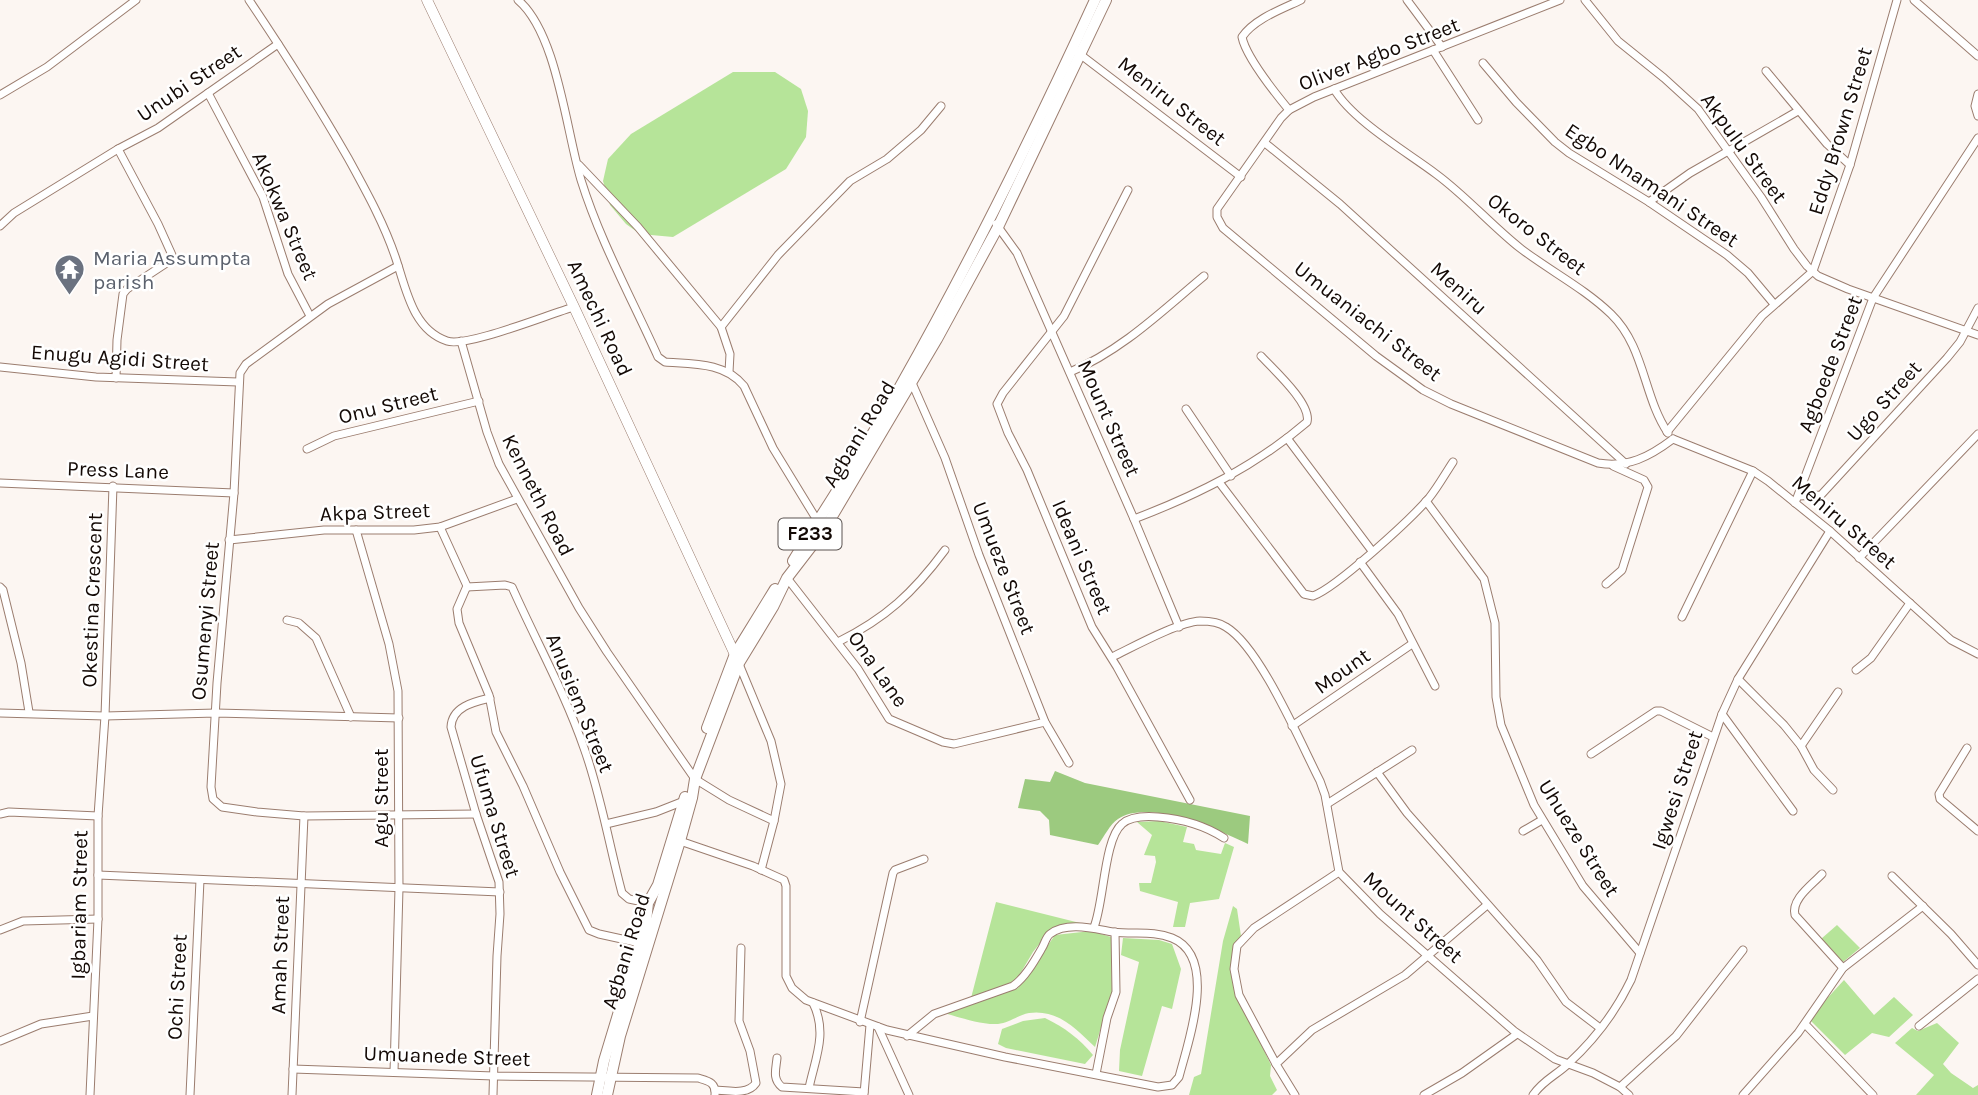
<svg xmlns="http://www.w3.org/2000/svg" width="1978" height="1095" font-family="Karla,sans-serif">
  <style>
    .green { fill: #b6e499 }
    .forest { fill: #9cca7f }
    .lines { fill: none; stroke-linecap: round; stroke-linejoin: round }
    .minor-casing { stroke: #9b7d6f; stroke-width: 9 }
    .secondary-casing { stroke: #9b7d6f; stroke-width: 11 }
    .primary-casing { stroke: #9b7d6f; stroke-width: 12 }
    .minor { stroke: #fff; stroke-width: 7 }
    .secondary { stroke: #fff; stroke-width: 10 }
    .primary { stroke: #fff; stroke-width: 10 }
    .labels { text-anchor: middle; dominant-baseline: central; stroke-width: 5; stroke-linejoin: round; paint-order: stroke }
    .shield { fill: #fff; stroke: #5a5350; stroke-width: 2 }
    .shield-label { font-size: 19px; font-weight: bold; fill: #130905 }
    .street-label { font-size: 21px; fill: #130905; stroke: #fff }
    .worship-label { font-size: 21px; fill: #5b616d; stroke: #fff; text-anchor: start }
  </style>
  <rect width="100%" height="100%" fill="#fcf6f2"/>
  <g class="green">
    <path d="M733,72H775L801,89L808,111L806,137L786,169L673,237L640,234L626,224L610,205L603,181L608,159L631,134Z"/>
    <path d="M1159,821L1187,827L1183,842L1194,844L1196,850L1221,854L1225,843L1234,847L1219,899L1190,903L1185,927H1173L1178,902L1140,891L1139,883H1151L1156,862L1155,856L1144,855L1152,835L1137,822Z"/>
    <path d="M996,902L1084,924L1050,930L1033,952L1017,979L1005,987L971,998Z"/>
    <path d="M1233,906L1237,909L1241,936L1231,959L1235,981L1240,1000L1271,1065L1270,1076L1277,1090L1272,1095H1189L1194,1077L1201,1074L1223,941Z"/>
    <path d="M1837,925L1860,948L1843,962L1821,939Z"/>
    <path d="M1091,931L1111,937L1112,992L1095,1047C1076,1029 1058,1009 1029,1013C1018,1015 1009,1023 998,1024C980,1025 960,1017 943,1013L1018,988L1055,935Z"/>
    <path d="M1123,938L1159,940L1172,944L1181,969L1172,1009L1162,1006L1142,1076L1119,1071L1120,1050L1139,962L1121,955Z"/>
    <path d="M1844,980L1874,1015L1894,997L1913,1015L1889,1037L1872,1033L1845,1055L1811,1021L1822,1004Z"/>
    <path d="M1045,1018C1065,1028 1079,1038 1093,1055L1085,1064L1006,1048L998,1044L1002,1029L1023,1021Z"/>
    <path d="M1937,1023L1959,1043L1943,1064L1951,1073L1973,1088L1978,1085V1095H1916L1934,1075L1895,1043L1912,1028L1918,1031Z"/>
  </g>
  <path class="forest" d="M1055,771L1085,783L1250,816L1248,844C1218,830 1150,798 1118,819C1110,824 1104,837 1098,845L1050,835L1049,820L1040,811L1018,808L1025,779L1050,782Z"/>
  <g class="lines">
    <defs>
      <g id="minor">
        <path d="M249,0C284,52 317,104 348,158C366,191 384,223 396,259C406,289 413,330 447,341C466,348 549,314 574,307"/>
        <path d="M518,0C557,33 566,130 581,180C600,241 632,299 658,357L665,362C692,364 725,362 744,386L773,448L820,525"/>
        <path d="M1407,0L1442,47"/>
        <path d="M1560,0L1314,97L1289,110L1281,118L1217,209V217L1223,228L1376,356L1423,390L1451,404L1598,463C1628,468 1649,457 1673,439"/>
        <path d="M1585,0L1618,41L1664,78L1698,109L1761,197L1794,249L1807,266L1818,276L1848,289L1978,335"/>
        <path d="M1914,0L1978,56"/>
        <path d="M1433,50L1478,120"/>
        <path d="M1077,52L1241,177"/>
        <path d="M1483,63L1516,102L1555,142L1569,153L1649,202L1727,255L1748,273L1774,304"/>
        <path d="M1766,71L1827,144L1850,165"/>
        <path d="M1334,89C1353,121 1407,152 1436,174C1466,196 1491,225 1520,248C1550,271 1584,288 1611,314C1645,347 1643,396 1668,433"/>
        <path d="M208,93L263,197L288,274L310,316"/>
        <path d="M1978,94L1975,106L1978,116"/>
        <path d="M0,95L47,67L136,0"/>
        <path d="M1289,110C1275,93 1246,57 1242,37C1254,19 1282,9 1301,0"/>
        <path d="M1265,143L1340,204L1626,464"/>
        <path d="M579,165L638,227L721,327L730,354L729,372"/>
        <path d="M1128,190L1064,316L1003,393L997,404L1008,433L1027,470L1092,627L1117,667L1190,800"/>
        <path d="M1649,202L1690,173L1798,111"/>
        <path d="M996,224L1017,253L1134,519L1179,627"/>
        <path d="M0,226L14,213L118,149L158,128L278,44"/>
        <path d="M398,266L328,304L246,364L240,373L234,493L217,683L211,787L213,799L222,807L257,812L304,816L476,814"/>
        <path d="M721,327L778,255L850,181L887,159L921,130L941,106"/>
        <path d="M461,341L487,432L499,464L579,608L607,652L695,779L729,800L774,821L761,870"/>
        <path d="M0,367L96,377L238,382"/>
        <path d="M1070,372C1121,351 1162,311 1204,276"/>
        <path d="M116,378L117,340L123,294L127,289L171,260L172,255L158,224L118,149"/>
        <path d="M912,383L945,458L979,555L1045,722L1069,763"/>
        <path d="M1186,409L1231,476"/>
        <path d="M1667,432L1762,316L1813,271L1850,165L1897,0"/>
        <path d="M1287,438L1372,551"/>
        <path d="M1673,439L1753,471L1768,481L1830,531L1951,640L1978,654"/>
        <path d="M307,449L334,436L479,401"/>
        <path d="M1219,482L1304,594L1313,596C1336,588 1411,519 1429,498C1438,487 1445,474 1453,462"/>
        <path d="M0,483L234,493"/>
        <path d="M1799,496L1821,495L1947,358L1960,342L1978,308"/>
        <path d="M1426,501L1484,579L1495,623L1496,697L1501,725L1534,805L1583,886L1640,953"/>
        <path d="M1795,503L1873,298L1978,138"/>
        <path d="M1134,519C1197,495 1256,466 1307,422C1312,404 1273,369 1261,356"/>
        <path d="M440,527L467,586L457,609L459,623L489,695L496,732L523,786L560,872L589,930L599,934L640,943"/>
        <path d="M356,530L389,644L398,691L399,888L394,1072"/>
        <path d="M229,540L324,530H414L440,527L517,499"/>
        <path d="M1859,558L1978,434"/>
        <path d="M1360,562L1398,614L1435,686"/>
        <path d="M787,578L858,669L889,719L943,742L954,744L1045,722"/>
        <path d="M1606,584L1622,570L1648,487L1644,480L1613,466"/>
        <path d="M0,587L3,590L21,663L29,712"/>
        <path d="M467,587L505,585L512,587C536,641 565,693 584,748C601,795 609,845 622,893L629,899L648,903"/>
        <path d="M1682,617L1753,471"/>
        <path d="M287,620L299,623L316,638L351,717"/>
        <path d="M838,642C886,618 913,593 945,550"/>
        <path d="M1112,657C1133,647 1178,622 1200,621C1209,621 1219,622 1226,627C1260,647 1301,744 1320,781L1325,795L1339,872L1380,914L1514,1031L1555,1059L1593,1073L1620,1087L1629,1095"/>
        <path d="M739,664L771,741L781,784L774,821"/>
        <path d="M1856,670L1871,658L1910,603"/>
        <path d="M1738,679L1784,725L1801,746L1814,770L1833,790"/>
        <path d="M490,698C473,702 452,707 451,727L476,814L499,882L500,914L497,956L493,1095"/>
        <path d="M0,713L105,716L216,713L399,718"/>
        <path d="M1722,714L1793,811"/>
        <path d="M1292,726L1412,644"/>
        <path d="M1801,746L1838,692"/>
        <path d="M1967,748L1939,794L1940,799L1978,831"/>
        <path d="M1591,754L1656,711H1661L1713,737"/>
        <path d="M1377,772L1407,813L1537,960L1566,1002L1600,1028"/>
        <path d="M1327,804L1412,750"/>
        <path d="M0,814L9,812L98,816"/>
        <path d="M606,824L656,812L684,801"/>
        <path d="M1523,831L1542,820"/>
        <path d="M680,841L753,866L784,880L786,886V976L792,988L806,1000L887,1030L1005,1057L1158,1087L1172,1085L1179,1077C1188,1042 1219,957 1172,938C1153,930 1133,935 1113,932C1095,929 1067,921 1050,934C1046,937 1045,943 1042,948C1035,960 1025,978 1013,986L934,1014L907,1036"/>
        <path d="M1822,874C1812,885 1791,899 1795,915L1843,968"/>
        <path d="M98,875L500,892"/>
        <path d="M1892,876L1951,934L1978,965"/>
        <path d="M1094,927C1104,903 1104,839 1122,824C1131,816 1146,816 1158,817C1182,819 1204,825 1224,838"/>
        <path d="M0,930L23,921L98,919"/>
        <path d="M860,1022L893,873L895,870L924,859"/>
        <path d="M1805,1024L1873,1095"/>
        <path d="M1919,1026L1978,979"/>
        <path d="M878,1027L909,1095"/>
        <path d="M0,1041L41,1024L93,1016"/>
        <path d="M777,1058C776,1069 772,1079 782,1087L864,1092"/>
        <path d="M1276,1064L1239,995L1234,969L1237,946L1254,928L1339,872"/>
        <path d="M293,1069L494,1076L698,1078C708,1081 716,1082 715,1095"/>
        <path d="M1096,1074L1107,1018L1116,992L1115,932"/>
        <path d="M1620,1087L1676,1036L1743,950"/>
        <path d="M809,1088C815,1059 828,1033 813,1003"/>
        <path d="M715,1090C730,1091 748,1095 756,1083L750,1051L739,1021L741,948"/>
        <path d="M864,1094L870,1025"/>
        <path d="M90,1095L98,919V816L105,716L113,486"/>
        <path d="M190,1095L200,880"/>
        <path d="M292,1095L304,816"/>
        <path d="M1295,1095L1276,1064L1312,1030L1405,975L1487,905"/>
        <path d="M1424,1095L1462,1073L1517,1034"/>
        <path d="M1533,1095C1543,1080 1557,1075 1569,1063C1594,1040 1616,1011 1631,980L1722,714L1738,679L1830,531"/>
        <path d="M1743,1095L1798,1033L1843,968L1923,906"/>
      </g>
      <path id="secondary" d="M427,0L574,307L737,659"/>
      <g id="primary">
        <path d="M793,561C829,502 868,445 901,385C972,259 1035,131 1095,0"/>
        <path d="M707,728L735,654L775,589"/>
        <path d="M597,1095L604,1061L646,922L648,903L658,885L685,797"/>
        <path d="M607,1095L620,1036L680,841L692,798L695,779L739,663L773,607L787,578L824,530L937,339L998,227L1106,0"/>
      </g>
    </defs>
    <use href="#minor" class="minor-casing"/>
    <use href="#secondary" class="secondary-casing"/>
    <use href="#primary" class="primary-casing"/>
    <use href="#minor" class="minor"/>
    <use href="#secondary" class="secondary"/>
    <use href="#primary" class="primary"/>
  </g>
  <defs>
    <symbol id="temple-pin" viewBox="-11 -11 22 30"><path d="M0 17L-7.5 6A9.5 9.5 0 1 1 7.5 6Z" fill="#6b7280" stroke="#fff"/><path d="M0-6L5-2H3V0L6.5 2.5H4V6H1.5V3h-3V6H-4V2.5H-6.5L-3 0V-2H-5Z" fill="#fff"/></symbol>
  </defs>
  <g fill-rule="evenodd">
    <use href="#temple-pin" x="52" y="252" width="35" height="47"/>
  </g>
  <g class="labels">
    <rect class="shield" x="778.5" y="518.5" width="63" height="31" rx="5"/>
    <g class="shield-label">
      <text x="810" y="534">F233</text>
    </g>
    <g class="street-label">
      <text transform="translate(1379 54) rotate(-21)">Oliver Agbo Street</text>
      <text transform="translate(189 83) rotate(-34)">Unubi Street</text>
      <text transform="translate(1172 101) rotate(38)">Meniru Street</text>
      <text transform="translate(1840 131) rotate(-73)">Eddy Brown Street</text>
      <text transform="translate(1744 148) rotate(54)">Akpulu Street</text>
      <text transform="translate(1652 185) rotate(34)">Egbo Nnamani Street</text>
      <text transform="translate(285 216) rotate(67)">Akokwa Street</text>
      <text transform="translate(1537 234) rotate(38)">Okoro Street</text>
      <text transform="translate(1459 288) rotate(42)">Meniru</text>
      <text transform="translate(600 318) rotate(65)">Amechi Road</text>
      <text transform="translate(1368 321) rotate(38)">Umuaniachi Street</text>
      <text transform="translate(120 358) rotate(4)">Enugu Agidi Street</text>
      <text transform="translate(1830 364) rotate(-69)">Agboede Street</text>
      <text transform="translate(1884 401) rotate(-48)">Ugo Street</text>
      <text transform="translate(388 405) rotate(-14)">Onu Street</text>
      <text transform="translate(1109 418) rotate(66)">Mount Street</text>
      <text transform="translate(859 434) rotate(-59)">Agbani Road</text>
      <text transform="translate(118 470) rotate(2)">Press Lane</text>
      <text transform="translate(538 495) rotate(63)">Kenneth Road</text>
      <text transform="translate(375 512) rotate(-2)">Akpa Street</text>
      <text transform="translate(1844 522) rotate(41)">Meniru Street</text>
      <text transform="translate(1082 557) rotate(67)">Ideani Street</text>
      <text transform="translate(1004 568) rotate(69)">Umueze Street</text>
      <text transform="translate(92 600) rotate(-88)">Okestina Crescent</text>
      <text transform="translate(205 621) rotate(-85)">Osumenyi Street</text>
      <text transform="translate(878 669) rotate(55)">Ona Lane</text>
      <text transform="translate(1342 671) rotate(-35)">Mount</text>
      <text transform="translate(580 703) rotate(68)">Anusiem Street</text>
      <text transform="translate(1677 790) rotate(-72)">Igwesi Street</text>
      <text transform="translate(381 798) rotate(-90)">Agu Street</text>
      <text transform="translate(495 816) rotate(73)">Ufuma Street</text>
      <text transform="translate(1579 838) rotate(58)">Uhueze Street</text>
      <text transform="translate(79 905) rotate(-89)">Igbariam Street</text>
      <text transform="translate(1413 917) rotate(42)">Mount Street</text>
      <text transform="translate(626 951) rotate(-73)">Agbani Road</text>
      <text transform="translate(280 955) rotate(-88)">Amah Street</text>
      <text transform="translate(177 987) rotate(-87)">Ochi Street</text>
      <text transform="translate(447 1056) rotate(2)">Umuanede Street</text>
    </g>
    <g class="worship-label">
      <text x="93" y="258">Maria Assumpta<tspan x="93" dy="24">parish</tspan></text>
    </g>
  </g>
</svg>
